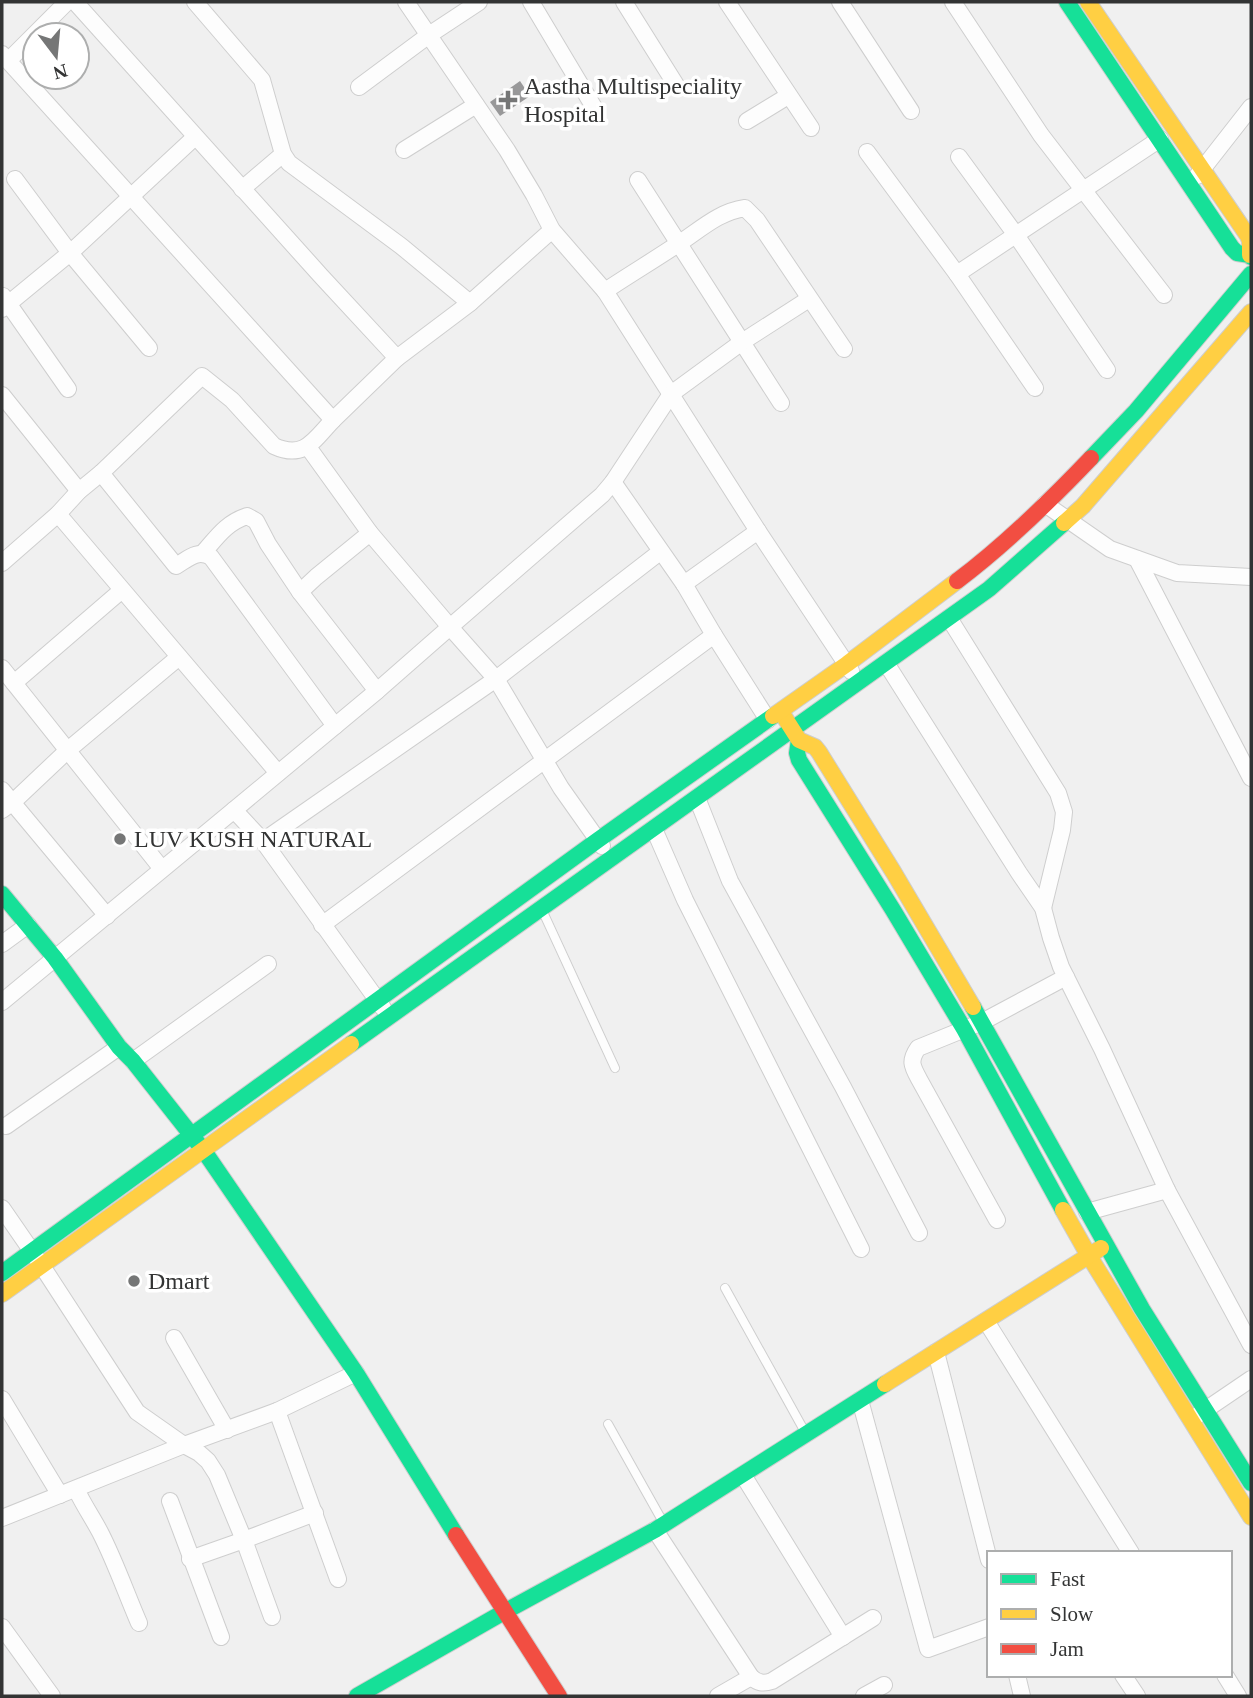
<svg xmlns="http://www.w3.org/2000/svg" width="1253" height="1698" font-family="Georgia,serif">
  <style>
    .building { fill: #989899 }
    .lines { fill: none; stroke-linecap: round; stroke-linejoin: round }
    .lane-casing { stroke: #cecece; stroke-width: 10 }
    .street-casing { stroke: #cecece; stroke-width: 18 }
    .fast-casing { stroke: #cecece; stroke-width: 18 }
    .slow-casing { stroke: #cecece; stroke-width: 18 }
    .jam-casing { stroke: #cecece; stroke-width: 18 }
    .lane { stroke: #fdfdfd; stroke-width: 8 }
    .street { stroke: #fdfdfd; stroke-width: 16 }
    .fast { stroke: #16e098; stroke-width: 16 }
    .slow { stroke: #ffcf43; stroke-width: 16 }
    .jam { stroke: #f24e42; stroke-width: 16 }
    .poi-dot { fill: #757676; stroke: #fff; stroke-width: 2.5 }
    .labels { text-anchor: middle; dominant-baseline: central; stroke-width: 7; stroke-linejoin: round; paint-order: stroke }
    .poi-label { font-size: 24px; fill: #333434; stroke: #fff; text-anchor: start }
  </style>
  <rect width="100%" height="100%" fill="#f0f0f0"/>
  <path class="building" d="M520,81L530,96L500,116L490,102Z"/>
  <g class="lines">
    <defs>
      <g id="lane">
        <path d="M543,912L615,1068"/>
        <path d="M725,1288L805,1432"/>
        <path d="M608,1424L663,1522"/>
      </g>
      <g id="street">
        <path d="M75,2L321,276L397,358L333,420"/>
        <path d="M195,2L262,80L283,154L289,163L401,246L470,303"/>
        <path d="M406,2L507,150L534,195L552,230L605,291L758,531L851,671"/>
        <path d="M531,2L595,109"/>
        <path d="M624,2L676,85"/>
        <path d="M727,2L811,128"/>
        <path d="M840,2L911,111"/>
        <path d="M953,2L1041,135L1164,295"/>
        <path d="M2,54L333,420C314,440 304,460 274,446L232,400L202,376L101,473L79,491L58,514L2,563"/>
        <path d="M9,60L67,2"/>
        <path d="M359,87L429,35L479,2"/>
        <path d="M747,121L788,96"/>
        <path d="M404,150L476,105"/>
        <path d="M867,152L957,274L1160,139"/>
        <path d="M959,157L1016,235L1107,370"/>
        <path d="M1197,176L1251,107"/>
        <path d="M15,179L70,253L149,348"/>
        <path d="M638,180L781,403"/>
        <path d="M242,189L283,154"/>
        <path d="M957,274L1035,388"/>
        <path d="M605,291C629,275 654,260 678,244C700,230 718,212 745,208L757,220L844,349"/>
        <path d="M3,296L68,389"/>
        <path d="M2,309L70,253L195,137"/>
        <path d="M397,358L470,303L552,230"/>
        <path d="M2,395L79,491"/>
        <path d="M308,447L370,533L450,627L602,495L613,482L671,394L742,342L809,299"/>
        <path d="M101,473L176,566C188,559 197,549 211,557L335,726"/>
        <path d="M613,482L684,584L714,635L768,720"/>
        <path d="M1045,504L1110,549L1177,573L1251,577"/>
        <path d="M58,514L278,773"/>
        <path d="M203,553C217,537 226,523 247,516L256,521L268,544L300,592L377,691"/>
        <path d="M1137,559L1251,778"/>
        <path d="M684,584L758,531"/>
        <path d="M300,592L316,577L370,533"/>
        <path d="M949,618L1058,793L1064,812L1062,830L1043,908"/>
        <path d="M886,663L1019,873L1043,908L1051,938L1061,967L1102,1049L1167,1190L1251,1345"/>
        <path d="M2,668L162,869"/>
        <path d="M14,683L122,590"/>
        <path d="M2,790L107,916"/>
        <path d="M697,798L730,881L843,1087L919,1233"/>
        <path d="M2,810L13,802L68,750L179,657"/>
        <path d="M234,810L377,691L450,627L496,679L561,788L602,846"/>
        <path d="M654,829L685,900L861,1249"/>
        <path d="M322,925L714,635"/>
        <path d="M2,944L28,925"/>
        <path d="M2,1002L234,810L263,841"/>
        <path d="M383,1008L263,841L496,679L660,552"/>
        <path d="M133,1061L268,964"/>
        <path d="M6,1126L119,1047"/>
        <path d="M2,1208L42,1266L137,1412L184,1445L199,1453L208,1461L217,1475L244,1540L272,1617"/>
        <path d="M1087,1212L1167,1190"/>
        <path d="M997,1220L919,1079C912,1066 909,1061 918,1048L982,1022L1066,977"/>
        <path d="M986,1321L1131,1553"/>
        <path d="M174,1338L227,1430"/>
        <path d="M936,1352L989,1560"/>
        <path d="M2,1399L60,1495"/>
        <path d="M860,1400L928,1649L989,1627"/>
        <path d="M277,1411L338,1579"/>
        <path d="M1198,1415L1251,1379"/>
        <path d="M743,1475L843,1637"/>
        <path d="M76,1489C83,1504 92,1517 100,1532C115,1561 126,1593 139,1623"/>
        <path d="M170,1501L221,1637"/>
        <path d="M2,1518L184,1445L277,1411L356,1373"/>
        <path d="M655,1530L751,1677C758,1683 763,1684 772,1681L873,1618"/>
        <path d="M190,1559L244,1540L315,1513"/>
        <path d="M2,1627L52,1696"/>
        <path d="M1017,1675L1022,1696"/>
        <path d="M1123,1675L1137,1696"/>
        <path d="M1225,1675L1238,1696"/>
        <path d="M718,1696L751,1677"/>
        <path d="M864,1696L884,1685"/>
      </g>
      <g id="fast">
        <path d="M1067,2L1232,248L1237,253L1250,255L1251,257"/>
        <path d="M1091,458L1136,411L1251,274"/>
        <path d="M799,740L797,753L799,760L893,910L964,1029L1063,1210"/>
        <path d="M2,894L55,958L119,1047L133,1061L204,1151L356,1373L456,1535"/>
        <path d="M973,1007L1142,1309L1251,1483"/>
        <path d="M351,1044L989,589L1064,523"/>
        <path d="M2,1273L598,840L773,716"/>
        <path d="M357,1696L504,1612L655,1530L885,1384"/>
      </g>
      <g id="slow">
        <path d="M1088,2L1248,236L1250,241V255"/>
        <path d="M1064,523L1083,506L1251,312"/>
        <path d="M783,715L799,740L815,747L819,752L894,873L973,1007"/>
        <path d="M773,716L847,664L957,581"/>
        <path d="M1063,1210L1089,1256L1251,1517"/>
        <path d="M2,1294L351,1044"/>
        <path d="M885,1384L1101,1248"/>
      </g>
      <g id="jam">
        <path d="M957,581C1005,545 1049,502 1091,458"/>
        <path d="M456,1535L559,1696"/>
      </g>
    </defs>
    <use href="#lane" class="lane-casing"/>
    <use href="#street" class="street-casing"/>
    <use href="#fast" class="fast-casing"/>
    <use href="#slow" class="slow-casing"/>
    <use href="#jam" class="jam-casing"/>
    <use href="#lane" class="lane"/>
    <use href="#street" class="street"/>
    <use href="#fast" class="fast"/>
    <use href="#slow" class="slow"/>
    <use href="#jam" class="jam"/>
  </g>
  <g class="poi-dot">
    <path d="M504.5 89.5h7v7h7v7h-7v7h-7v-7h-7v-7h7z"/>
    <circle cx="120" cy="839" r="7"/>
    <circle cx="134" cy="1281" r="7"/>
  </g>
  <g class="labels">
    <g class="poi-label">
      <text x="524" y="86">Aastha Multispeciality<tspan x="524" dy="28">Hospital</tspan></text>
      <text x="134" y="839">LUV KUSH NATURAL</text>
      <text x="148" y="1281">Dmart</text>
    </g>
  </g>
  <rect width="1253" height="1698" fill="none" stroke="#333434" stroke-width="7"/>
  <rect x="987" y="1551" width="245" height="126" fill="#ffffff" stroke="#adaeae" stroke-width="2"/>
  <rect x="1001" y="1574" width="35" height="10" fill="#16e098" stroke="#adaeae" stroke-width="2"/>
  <text x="1050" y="1586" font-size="21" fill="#333434">Fast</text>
  <rect x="1001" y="1609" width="35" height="10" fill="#ffcf43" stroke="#adaeae" stroke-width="2"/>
  <text x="1050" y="1621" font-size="21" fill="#333434">Slow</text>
  <rect x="1001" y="1644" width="35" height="10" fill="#f24e42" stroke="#adaeae" stroke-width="2"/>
  <text x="1050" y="1656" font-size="21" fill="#333434">Jam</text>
  <g transform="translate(56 56) rotate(164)"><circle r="33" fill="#ffffff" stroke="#adaeae" stroke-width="2"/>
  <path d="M0-5L12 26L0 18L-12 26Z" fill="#757676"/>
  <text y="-10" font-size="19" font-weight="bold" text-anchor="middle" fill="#333434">N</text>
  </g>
</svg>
